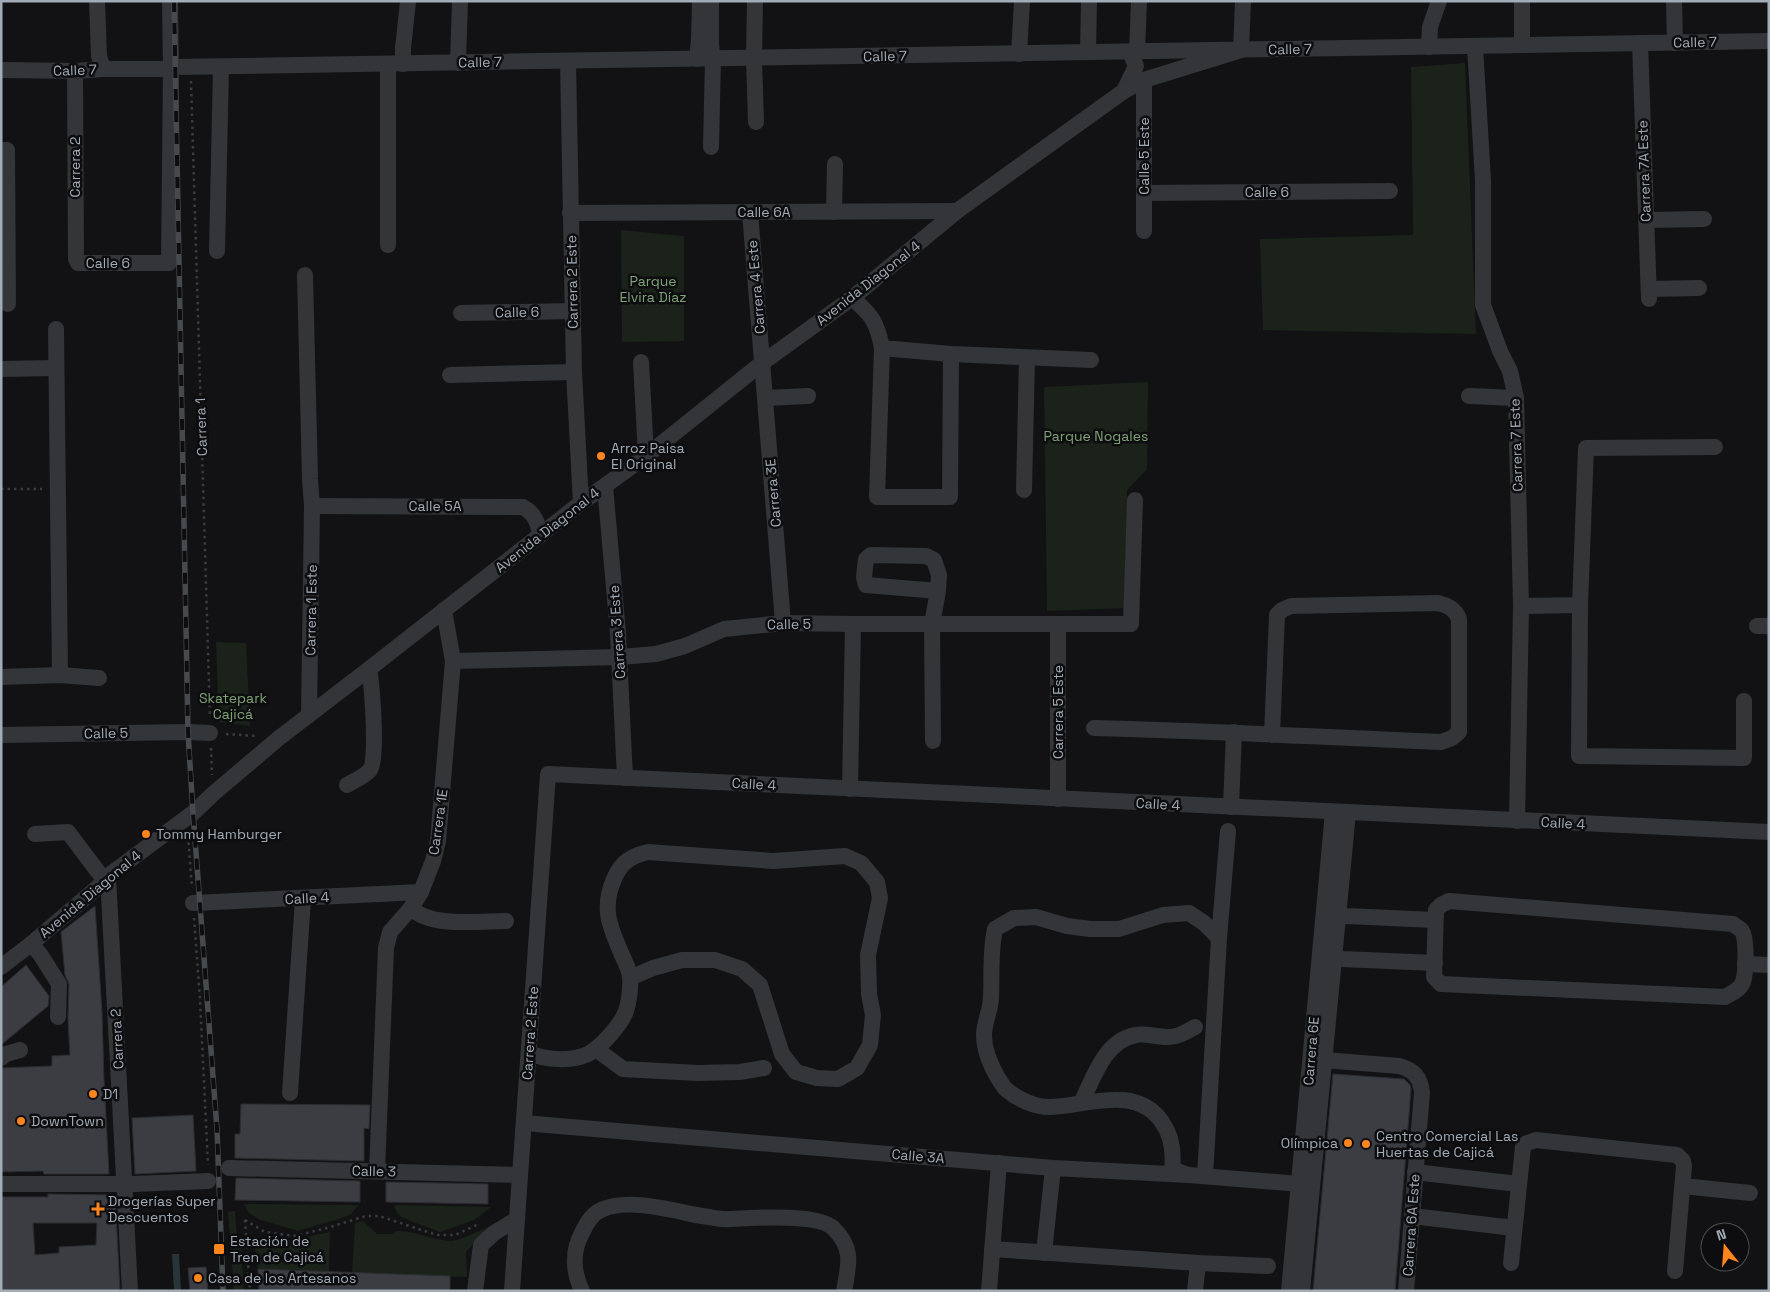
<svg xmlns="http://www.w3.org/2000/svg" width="1770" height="1292" font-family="'Space Grotesk',sans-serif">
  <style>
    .green { fill: #1a221a }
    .water { fill: #273438 }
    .building { fill: #3c3d42; stroke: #2c2d30; fill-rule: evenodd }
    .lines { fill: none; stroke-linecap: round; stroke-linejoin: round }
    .path { stroke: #393c40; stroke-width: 2.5; stroke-dasharray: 2.5 4; stroke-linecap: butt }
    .minor { stroke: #333539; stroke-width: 16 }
    .rail-casing { stroke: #46494e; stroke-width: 5.5 }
    .rail { stroke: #0d0d0f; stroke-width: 4; stroke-dasharray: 11; stroke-linecap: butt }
    .poi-dot { fill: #ff851f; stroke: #0d0d0f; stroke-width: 2 }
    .labels { text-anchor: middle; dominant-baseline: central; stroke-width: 5; stroke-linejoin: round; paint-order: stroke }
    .street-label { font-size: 14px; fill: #a2acb6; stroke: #0d0d0f }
    .park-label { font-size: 14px; fill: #7ea377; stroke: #0d0d0f }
    .poi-label { font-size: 14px; fill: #a2acb6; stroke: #0d0d0f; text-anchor: start }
  </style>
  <rect width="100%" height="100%" fill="#121214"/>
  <g class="green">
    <path d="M1465,63L1476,334L1263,330L1260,239L1413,235L1411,67Z"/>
    <path d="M621,230L684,236V341L622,342Z"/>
    <path d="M1148,382L1147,469L1127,490V608L1047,611L1044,387Z"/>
    <path d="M216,642L246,643L250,726L219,722Z"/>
    <path d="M244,1204L359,1205L350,1215L336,1220L298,1231L258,1219L248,1212Z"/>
    <path d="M394,1205L491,1207L474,1220L440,1232L403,1218L397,1213Z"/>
    <path d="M235,1211L237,1236L241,1247L244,1291H234L228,1212Z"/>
    <path d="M363,1221L377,1234H393L396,1231C414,1230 432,1240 450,1241C459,1241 479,1231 488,1227L466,1252L467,1277L352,1274L355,1223Z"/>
    <path d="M330,1232L329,1273L258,1269L253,1236L274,1241L293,1240Z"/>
  </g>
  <path class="water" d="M172,1254H179L181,1291H174Z"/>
  <g class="building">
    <path d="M95,906L102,1012L104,1080L109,1174H44L43,1171L1,1172V1068L52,1066V1056L70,1055L68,1019L69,984L65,975L61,932Z"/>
    <path d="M26,965L49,996L48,1006L1,1045V987Z"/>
    <path d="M1333,1074L1404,1079L1410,1085L1411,1089L1395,1291H1313Z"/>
    <path d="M241,1104L370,1105L369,1129L364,1128V1161L235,1158V1134H240Z"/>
    <path d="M193,1115L196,1171L135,1174L132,1118Z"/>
    <path d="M236,1178L360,1181V1202L235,1200Z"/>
    <path d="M386,1182L488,1184V1204L386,1202Z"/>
    <path d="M48,1194L115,1195L120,1291H1V1197H48ZM33,1223H97L96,1245L59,1247V1253L35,1255Z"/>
    <path d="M206,1267L208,1291H190L188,1268Z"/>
    <path d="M258,1269L450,1276V1291H259Z"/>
  </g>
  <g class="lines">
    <g class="path">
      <path d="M191,81L210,718"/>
      <path d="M1,489H42"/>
      <path d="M226,734L257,736"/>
      <path d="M211,748L212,775"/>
      <path d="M188,836L192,888"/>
      <path d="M194,918L200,999L208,1165"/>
      <path d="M245,1220L265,1232L295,1236L327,1228L366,1216H379L437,1235H455L479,1224"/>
      <path d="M245,1220L250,1291"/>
    </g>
    <g class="minor">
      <path d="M97,1L99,56L103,69"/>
      <path d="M711,1V46L713,59L711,147"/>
      <path d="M755,1L754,58L756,122"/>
      <path d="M1674,1L1675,43"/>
      <path d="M1640,43L1649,299"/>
      <path d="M1522,45V1"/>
      <path d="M1475,46L1483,180V305L1500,351L1510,371L1516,398L1521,606L1517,821"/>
      <path d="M1429,47L1430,27L1439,1"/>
      <path d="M1088,52L1089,1"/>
      <path d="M1137,52L1139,1"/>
      <path d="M1019,54L1022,1"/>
      <path d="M697,59L699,40L700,1"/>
      <path d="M568,61L574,372L581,503"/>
      <path d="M458,63L460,1"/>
      <path d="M403,64V48L408,2"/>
      <path d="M1,70L75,71L103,69H171L175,67L1769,41"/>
      <path d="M75,71L76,259L78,263H169L171,69L170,1"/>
      <path d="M1124,91L1136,66L1130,52"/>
      <path d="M1,150H7L8,304"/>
      <path d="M1144,193L1390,191"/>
      <path d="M750,212L783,623"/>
      <path d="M834,212L835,164"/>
      <path d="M570,213L957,211"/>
      <path d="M1646,220L1704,219"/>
      <path d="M1144,231V80"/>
      <path d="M388,245V64"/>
      <path d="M217,251L221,67"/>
      <path d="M305,275L310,479L312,506L309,715"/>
      <path d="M1649,289L1699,288"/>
      <path d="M852,298C872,315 877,322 882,348L951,354L1091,360"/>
      <path d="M461,313L573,311"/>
      <path d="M56,329L60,675"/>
      <path d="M882,348L877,497H950L951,354"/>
      <path d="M641,362L646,456"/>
      <path d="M1,369L56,368"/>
      <path d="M450,375L574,372"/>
      <path d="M1469,396L1516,398"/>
      <path d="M765,398L808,396"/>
      <path d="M1715,447L1586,448L1580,605L1579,756L1744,758V701"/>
      <path d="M605,486L618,633L625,778"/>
      <path d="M1024,490L1027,358"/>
      <path d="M312,506L523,507C534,513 538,522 540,535"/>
      <path d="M1521,606L1580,605"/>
      <path d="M1058,624V799"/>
      <path d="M1757,626H1769"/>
      <path d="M453,661L620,657L656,654L685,646L724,629L783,623L853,624H1131L1135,500"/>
      <path d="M1,677L60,675L99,678"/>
      <path d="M1094,728C1210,731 1326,737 1441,742L1452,738L1459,732V619C1455,609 1449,606 1438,603L1291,606L1282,610L1277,615L1272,735"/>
      <path d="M1,735L188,732L210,733"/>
      <path d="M933,741L932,624L938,591L939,575L934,560L926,556L871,555L866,559L864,577L866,585L938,591"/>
      <path d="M347,785C354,781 365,776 370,770C378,760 372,685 369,669"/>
      <path d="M850,789L853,624"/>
      <path d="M1231,807L1234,732"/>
      <path d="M35,834L68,832L105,881"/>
      <path d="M108,876L130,1291"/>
      <path d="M1449,901L1733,924C1735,926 1740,928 1742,931C1747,939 1746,973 1743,982C1740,990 1732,993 1725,997L1441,984L1434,977L1436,910L1441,905Z"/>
      <path d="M193,903L421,892"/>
      <path d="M411,908C431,928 479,921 506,921"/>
      <path d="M1338,914L1346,916L1435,920"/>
      <path d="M31,944L40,954L59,984L58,1017"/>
      <path d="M1334,956L1342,959L1435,963"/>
      <path d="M1745,964L1769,965"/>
      <path d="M1,967L31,944L105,881L108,876L193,813L214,793L279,738L369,669L581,503L646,456L762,363L852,298L957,211L1124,91L1144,80L1241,50L1243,1"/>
      <path d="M596,1049L623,1069L698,1073L740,1072L764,1068"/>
      <path d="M529,1053C546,1060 571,1062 588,1054C601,1047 621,1025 626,1011C629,1002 631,987 630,977C629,969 625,962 622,955C610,927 601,909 614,879C621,862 631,856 648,852L773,861L845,856L861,863L877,882L880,898L868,955L869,994L873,1015L870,1045L857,1068L838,1079L817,1078L796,1072L782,1054L760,985L742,969L715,960H682L653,968L630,978"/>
      <path d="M1,1058L6,1054L20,1050"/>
      <path d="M1324,1060L1399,1066C1414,1070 1420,1077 1422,1092L1406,1291"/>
      <path d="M290,1093L303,899"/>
      <path d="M1082,1101C1094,1077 1105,1040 1136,1035C1145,1033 1157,1037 1166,1037C1177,1038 1186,1032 1195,1027"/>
      <path d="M524,1123L1053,1168L1189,1175L1312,1185"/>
      <path d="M229,1168L519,1175"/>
      <path d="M377,1171L386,948L390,932L411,908L421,892L433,861L438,841L453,661L444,610"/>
      <path d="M1415,1172L1518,1184"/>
      <path d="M1188,1175L1172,1169C1174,1152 1172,1136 1162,1122C1136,1084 1086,1106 1049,1107C1035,1107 1017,1099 1007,1090C1003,1087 1001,1082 998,1078C991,1066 984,1049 984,1035C984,1022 991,1010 991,997C992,974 990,952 995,929L1014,918L1036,917L1067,926L1090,929H1119L1163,915L1189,913L1204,923L1219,938"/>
      <path d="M1205,1176L1219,938L1228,831"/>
      <path d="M1,1184H133L208,1181"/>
      <path d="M1683,1186L1750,1193"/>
      <path d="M1412,1216L1514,1228"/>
      <path d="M992,1249L1198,1263L1268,1266"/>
      <path d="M1044,1253L1053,1168"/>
      <path d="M1511,1263L1523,1147L1527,1143L1536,1140L1677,1155L1683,1161L1684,1166L1675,1271"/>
      <path d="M475,1291L481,1245L494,1233L517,1219"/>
      <path d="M512,1291L548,774L1769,832"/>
      <path d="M582,1291C573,1272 572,1251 582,1233C586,1224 592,1214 601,1210C628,1197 674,1211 702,1216C711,1217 720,1220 729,1219C750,1218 818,1213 833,1228C854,1248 849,1264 844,1291"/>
      <path d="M989,1291L999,1163"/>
      <path d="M1195,1291L1198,1263"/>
      <path d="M1289,1291L1333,812"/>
      <path d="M1302,1291L1348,813"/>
    </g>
    <defs>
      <path id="rail" d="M174,1L188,732L193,813L217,1129L223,1291"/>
    </defs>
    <use href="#rail" class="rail-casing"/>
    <use href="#rail" class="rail"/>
  </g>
  <g class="poi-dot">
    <circle cx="601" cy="456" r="5"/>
    <circle cx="146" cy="834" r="5"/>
    <circle cx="93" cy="1094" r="5"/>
    <circle cx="21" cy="1121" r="5"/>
    <circle cx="1348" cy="1143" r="5"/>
    <circle cx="1366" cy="1144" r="5"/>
    <path d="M95.5 1201.5h5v5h5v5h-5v5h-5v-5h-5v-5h5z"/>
    <rect x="213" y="1243" width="12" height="12" rx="2.5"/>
    <circle cx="198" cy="1278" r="5"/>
  </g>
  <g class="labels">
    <g class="street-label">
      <text transform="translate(1695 42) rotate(-1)">Calle 7</text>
      <text transform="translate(1290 49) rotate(-1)">Calle 7</text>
      <text transform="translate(885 56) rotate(-1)">Calle 7</text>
      <text transform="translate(480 62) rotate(-1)">Calle 7</text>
      <text transform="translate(75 70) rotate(-2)">Calle 7</text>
      <text transform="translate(1144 156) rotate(-90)">Calle 5 Este</text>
      <text transform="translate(75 167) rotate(-90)">Carrera 2</text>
      <text transform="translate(1644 171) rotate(-92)">Carrera 7A Este</text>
      <text x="1267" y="192">Calle 6</text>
      <text x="764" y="212">Calle 6A</text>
      <text x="108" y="263">Calle 6</text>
      <text transform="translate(572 282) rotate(-91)">Carrera 2 Este</text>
      <text transform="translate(868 283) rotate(-38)">Avenida Diagonal 4</text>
      <text transform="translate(756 287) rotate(-95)">Carrera 4 Este</text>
      <text transform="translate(517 312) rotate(-1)">Calle 6</text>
      <text transform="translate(201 427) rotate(-92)">Carrera 1</text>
      <text transform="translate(1516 445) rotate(-92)">Carrera 7 Este</text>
      <text transform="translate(773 493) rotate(-95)">Carrera 3E</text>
      <text x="435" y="506">Calle 5A</text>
      <text transform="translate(547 530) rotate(-38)">Avenida Diagonal 4</text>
      <text transform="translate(311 610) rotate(-89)">Carrera 1 Este</text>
      <text transform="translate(789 624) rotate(-1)">Calle 5</text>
      <text transform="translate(617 632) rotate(-94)">Carrera 3 Este</text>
      <text transform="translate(1058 712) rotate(-90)">Carrera 5 Este</text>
      <text transform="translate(106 733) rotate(-1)">Calle 5</text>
      <text transform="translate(754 784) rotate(3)">Calle 4</text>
      <text transform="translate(1158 804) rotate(3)">Calle 4</text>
      <text transform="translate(438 822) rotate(-82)">Carrera 1E</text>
      <text transform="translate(1563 823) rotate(3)">Calle 4</text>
      <text transform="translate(90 894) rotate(-40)">Avenida Diagonal 4</text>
      <text transform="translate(307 898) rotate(-3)">Calle 4</text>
      <text transform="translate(530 1033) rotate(-86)">Carrera 2 Este</text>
      <text transform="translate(117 1039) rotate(-93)">Carrera 2</text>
      <text transform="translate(1311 1051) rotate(-85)">Carrera 6E</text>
      <text transform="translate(918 1156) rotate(5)">Calle 3A</text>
      <text transform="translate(374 1171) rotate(1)">Calle 3</text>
      <text transform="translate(1411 1225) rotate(-86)">Carrera 6A Este</text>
    </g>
    <g class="park-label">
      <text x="653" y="281">Parque<tspan x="653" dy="16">Elvira Díaz</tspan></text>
      <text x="1096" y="436">Parque Nogales</text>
      <text x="233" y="698">Skatepark<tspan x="233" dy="16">Cajicá</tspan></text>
    </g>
    <g class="poi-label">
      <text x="611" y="448">Arroz Paisa<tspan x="611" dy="16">El Original</tspan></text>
      <text x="156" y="834">Tommy Hamburger</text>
      <text x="103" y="1094">D1</text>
      <text x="31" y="1121">DownTown</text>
      <text x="1376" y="1136">Centro Comercial Las<tspan x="1376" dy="16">Huertas de Cajicá</tspan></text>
      <text x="1338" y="1143" text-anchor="end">Olímpica</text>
      <text x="108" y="1201">Drogerías Super<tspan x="108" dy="16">Descuentos</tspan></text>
      <text x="230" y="1241">Estación de<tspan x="230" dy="16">Tren de Cajicá</tspan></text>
      <text x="208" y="1278">Casa de los Artesanos</text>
    </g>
  </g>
  <rect width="1770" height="1292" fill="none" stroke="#a2acb6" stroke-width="5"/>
  <g transform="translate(1725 1247) rotate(343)"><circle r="24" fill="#0d0d0f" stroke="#494d52"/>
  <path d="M0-4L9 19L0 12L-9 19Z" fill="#ff851f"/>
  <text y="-8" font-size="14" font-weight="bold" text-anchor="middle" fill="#a2acb6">N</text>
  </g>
</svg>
